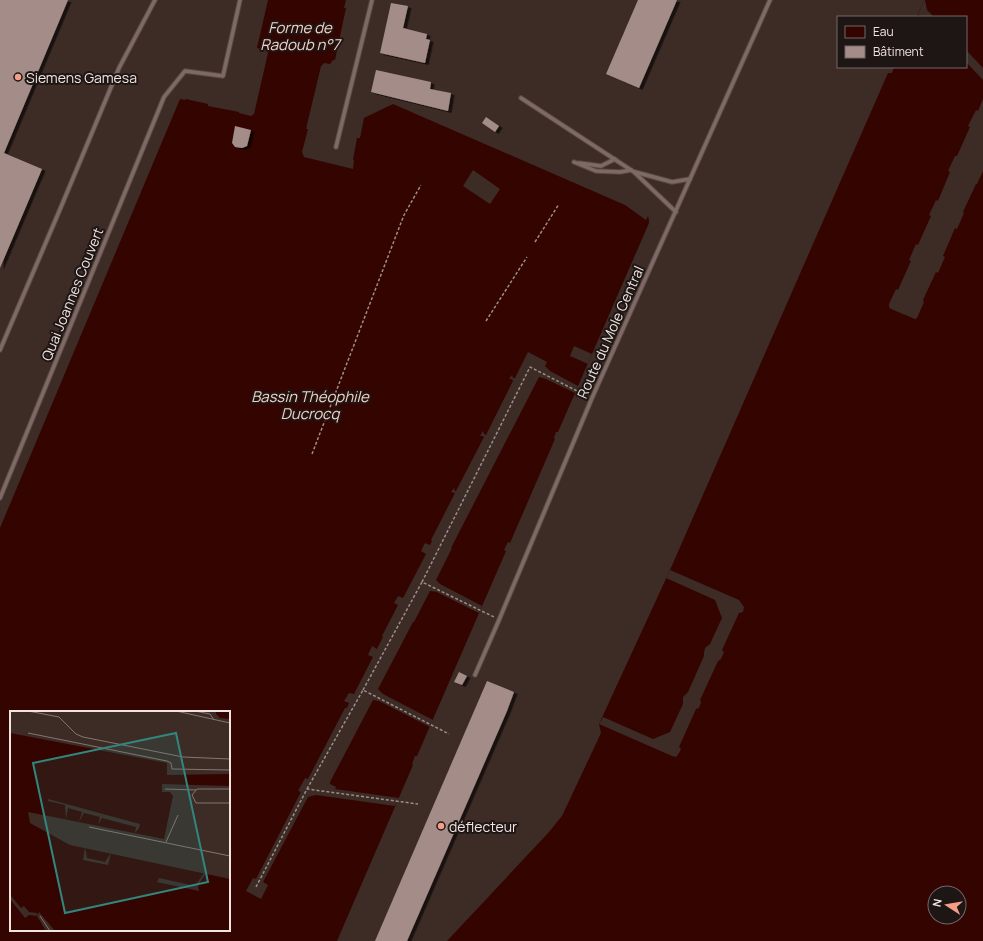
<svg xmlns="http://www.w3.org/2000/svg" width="983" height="941" font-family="Manrope,sans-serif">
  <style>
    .water { fill: #340400; fill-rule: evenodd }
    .pier { fill: #3d2b26 }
    .building { fill: #a48d88; filter: url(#shadow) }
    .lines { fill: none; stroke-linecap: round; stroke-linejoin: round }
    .service-casing { stroke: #584945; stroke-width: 5.5 }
    .path { stroke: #9c8d89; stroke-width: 1.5; stroke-dasharray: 3 2; stroke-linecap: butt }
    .service { stroke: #7e6964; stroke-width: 3.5 }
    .poi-dot { fill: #f49e8a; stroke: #1e1614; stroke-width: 1.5 }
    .labels { text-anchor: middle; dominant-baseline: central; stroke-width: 4; stroke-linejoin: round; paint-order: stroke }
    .poi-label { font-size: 14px; fill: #f0e3e0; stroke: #1e1614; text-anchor: start }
    .street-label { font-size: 14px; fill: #f0e3e0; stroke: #1e1614 }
    .water-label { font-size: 15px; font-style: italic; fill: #f9cec3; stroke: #1e1614 }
    .inset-road { fill: none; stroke: #857570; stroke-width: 1 }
    .view { fill: #31867f; fill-opacity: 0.15; stroke: #31867f; stroke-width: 2 }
    .inset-edge { fill: none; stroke: #f0e3e0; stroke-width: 2 }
  </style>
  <defs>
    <filter id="shadow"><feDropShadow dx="3.5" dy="2" stdDeviation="0" flood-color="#0009"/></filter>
  </defs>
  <rect width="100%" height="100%" fill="#3d2b26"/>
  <g class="water">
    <path d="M268,0H346L344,8H346L335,60H333L330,64L324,63L321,66L306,129H308L302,152L304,157L353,169L354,160H353L357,138H360L364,118L393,104L625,205L646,220L648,216L649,220V223L558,432H556L554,438L555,439L510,543L508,542L504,550L506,551L417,756H415L412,764L413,765L337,941H0V528L180,99L185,100L186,99L208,104V106L239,112V113L251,116L254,114L268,53L267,50L257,48ZM11,712H229V930H11Z"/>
    <path d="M924,0H983V941H447L549,832L562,816L601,733L599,724L670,570L888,73H892L894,67H966V17H917ZM935,893H959V917H935Z"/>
  </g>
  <g class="pier">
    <path d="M924,0H925L927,10L934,17H923L918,15Z"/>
    <path d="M966,50L983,68V80L966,62Z"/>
    <path d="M983,99V171L977,184H976L963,212L964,213L957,229L955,228L943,256L945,257L938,273L936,272L923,300L924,302L917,318L915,319L891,309L889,307V304L896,289L898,290L911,261L909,260L916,244L918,245L931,216L929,215L936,200L938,201L950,172L948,171L955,156H957L970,127L968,126L976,110L978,111Z"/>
    <path d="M473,170L500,189L490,204L463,186Z"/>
    <path d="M574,346L592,354L588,364L570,356Z"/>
    <path d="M528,352L547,362L545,366L550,371L578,386L575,393L546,379L539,377L451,548H452L436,580L440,584L482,606L479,613L437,592L430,591L414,622H413L378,689L383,694L433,720L430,727L379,701L373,700L330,782V784L336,787L335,789L399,798L395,806L316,795L308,797L263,882L268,885L261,899L246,891L253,878L256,879L301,792L298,791L305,778L308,779L345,708H347L349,703L344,701L349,693L354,694L373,657L368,655L372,646L377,649L383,637L382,636L398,605L394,603L398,596L403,598L426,554L421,551L425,543L430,545L432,541L431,540L455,493L451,492L454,488L455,491H456L484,437L483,436H480L483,431L484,434L486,435L513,381L512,379H509L512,375L513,378H515Z"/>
    <path d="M670,570L739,600L744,607L743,612L739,613L722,650L724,652L721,659L718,661L700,700L701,702L699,708L696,709L679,747L681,749L679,753L676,757L672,756L599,724L603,717L653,739L670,732L683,704V697L688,692L704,656V653L705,648L710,644L722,618L715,600L666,578Z"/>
  </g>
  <g class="building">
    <path d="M0,0H68L4,153L42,169L0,268Z"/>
    <path d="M638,0H677L639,88L606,74Z"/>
    <path d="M391,3L408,6L403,28L427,34L426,39L430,40L425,63L380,53Z"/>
    <path d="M376,70L431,82L430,89L451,93L448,111L371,92Z"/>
    <path d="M486,117L499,126L495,132L482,123Z"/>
    <path d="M235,126L251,130L247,146L242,148L235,147L232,143Z"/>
    <path d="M459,672L467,676L462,685L454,682Z"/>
    <path d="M487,681L514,692L507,711L407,941H375Z"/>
  </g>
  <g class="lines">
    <defs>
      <g id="service">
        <path d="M521,98L634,172L676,212"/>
        <path d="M336,147L372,0"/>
        <path d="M574,162L596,171L620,172L631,170"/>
        <path d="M579,163L601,166L615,159"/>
        <path d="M635,172L672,182L690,179"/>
        <path d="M0,350L61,207L119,68L155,0"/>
        <path d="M0,498L164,97L185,71L223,76L240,0"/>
        <path d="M475,675L499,620L592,398L770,0"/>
      </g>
    </defs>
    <use href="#service" class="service-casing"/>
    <g class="path">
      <path d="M535,242L559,204"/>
      <path d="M486,321L527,257"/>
      <path d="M312,454L404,215L421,185"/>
      <path d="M422,582L530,367L587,396"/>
      <path d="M363,690L422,582L494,617"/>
      <path d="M307,789L363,690L449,734"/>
      <path d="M256,887L307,789L418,804"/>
    </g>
    <use href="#service" class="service"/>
  </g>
  <g class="poi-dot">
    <circle cx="18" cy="77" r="4"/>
    <circle cx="441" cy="826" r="4"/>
  </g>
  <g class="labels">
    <g class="poi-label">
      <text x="26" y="77">Siemens Gamesa</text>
      <text x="449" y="826">déflecteur</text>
    </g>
    <g class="street-label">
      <text transform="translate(72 294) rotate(-68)">Quai Joannes Couvert</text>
      <text transform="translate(610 332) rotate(-66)">Route du Mole Central</text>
    </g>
    <g class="water-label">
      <text x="300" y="27">Forme de<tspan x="300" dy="17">Radoub n°7</tspan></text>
      <text x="310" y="396">Bassin Théophile<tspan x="310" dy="17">Ducrocq</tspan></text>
    </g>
  </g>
  <g transform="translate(10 711)">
    <rect width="220" height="220" fill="#3d2b26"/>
    <path d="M206,0H220V8L210,7L206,3ZM0,22L157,52V64L220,63V75L152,73V81H160L163,85L154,128L18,101L20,112L60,134L220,168V220H45L29,201L27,205L36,220H0Z" fill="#340400"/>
    <path d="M38,88L126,112L130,113L129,117L125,122L126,116L92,107L88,114L90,106L74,102L69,111L72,101L58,97L56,108L55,94L38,90ZM75,136L77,147L95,151L101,142L98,154L73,149ZM194,162H196L188,174L189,180L147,171L149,167L185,175ZM1,185L11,197L14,195L19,201L27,202V205L19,204L15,207L0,188Z" fill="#3d2b26"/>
    <path class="inset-road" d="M18,0L49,6L66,23L73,26L173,46L220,48M166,0L220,12M185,0L200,3L204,9M18,22L157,50L161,52L162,58L220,59M155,78L186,79M220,78H187L182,84L186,92H220M79,116L220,145M156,131L168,104M30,205L40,220"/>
    <path class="view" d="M166,22L198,171L55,202L23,52Z"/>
    <rect width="220" height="220" class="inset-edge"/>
  </g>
  <rect x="837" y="16" width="130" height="52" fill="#1e1614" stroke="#726866"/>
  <rect x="845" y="26" width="20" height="12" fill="#340400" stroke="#726866"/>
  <text x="873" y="36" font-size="12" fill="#f0e3e0">Eau</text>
  <rect x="845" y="46" width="20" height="12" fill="#a48d88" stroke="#726866"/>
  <text x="873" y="56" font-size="12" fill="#f0e3e0">Bâtiment</text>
  <g transform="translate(947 905) rotate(282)"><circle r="19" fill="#1e1614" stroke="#726866"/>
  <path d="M0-3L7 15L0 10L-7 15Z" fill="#f49e8a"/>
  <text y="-6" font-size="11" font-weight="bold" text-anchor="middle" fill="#f0e3e0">N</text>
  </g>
</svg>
